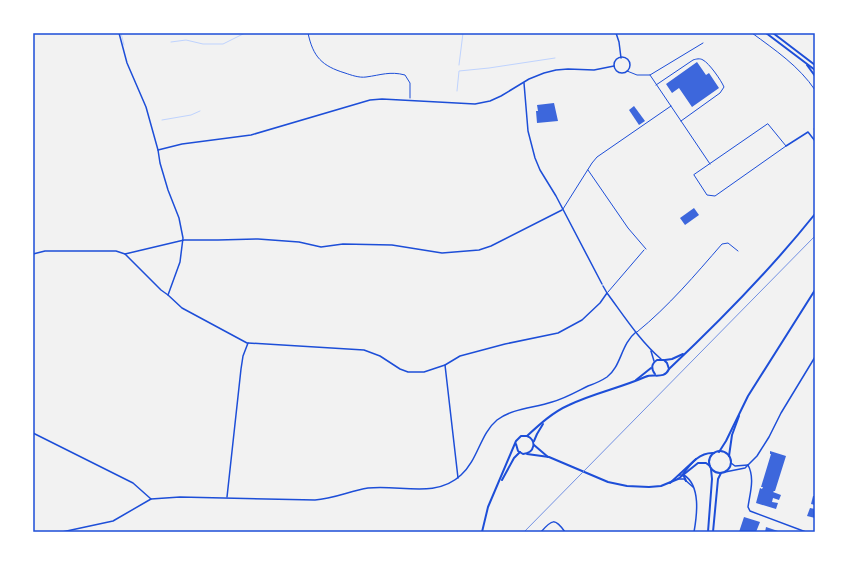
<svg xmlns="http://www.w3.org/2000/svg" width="848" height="565" font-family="Rubik,sans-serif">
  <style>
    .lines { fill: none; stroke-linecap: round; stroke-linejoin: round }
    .stream { stroke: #bfd3fe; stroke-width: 1 }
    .building { fill: #3d67dc }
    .path { stroke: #1d4ed8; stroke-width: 1 }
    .service { stroke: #1d4ed8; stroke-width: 1 }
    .minor { stroke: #1d4ed8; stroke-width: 1.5 }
    .tertiary { stroke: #1d4ed8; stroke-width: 2 }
    .secondary { stroke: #1d4ed8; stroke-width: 2 }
    .rail { stroke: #7290e2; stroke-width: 1 }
    .neatline { fill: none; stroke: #1d4ed8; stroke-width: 1.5 }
  </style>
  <rect width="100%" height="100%" fill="#f2f2f2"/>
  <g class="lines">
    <g class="stream">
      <path d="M121,33L124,45"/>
      <path d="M171,42L186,40L203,44H223L245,33"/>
      <path d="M459,65L463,33"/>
      <path d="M457,91L459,71L489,68L555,58"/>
      <path d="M162,120L191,115L200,111"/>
    </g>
  </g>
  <g class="building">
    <path d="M697,62L706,75L709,73L719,88L692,107L679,88L672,93L666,84Z"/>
    <path d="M554,103L558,121L537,123L536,111H538L537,105Z"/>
    <path d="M634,106L645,121L639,125L629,110Z"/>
    <path d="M694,208L699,215L685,225L680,218Z"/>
    <path d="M770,451L786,456L775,491H774L773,492L781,495L779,500L773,498L772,502L778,503L776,509L756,503L760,488L762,489L763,487H761L771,454H770Z"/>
    <path d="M813,496H815V505L811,504Z"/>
    <path d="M810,508L815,509V518L807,516Z"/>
    <path d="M744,517L760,522L756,532H739Z"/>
    <path d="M766,527L781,532H765Z"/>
  </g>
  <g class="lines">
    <g class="path">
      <path d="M308,33C313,57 322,66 345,73C351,75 359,78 366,77C381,75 390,71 405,75L410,83V98"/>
      <path d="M752,33C775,50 799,66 815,90"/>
      <path d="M815,127L814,129L815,131"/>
    </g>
    <g class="service">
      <path d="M627,71L637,75H650L703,43"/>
      <path d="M650,75L710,164"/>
      <path d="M656,85L693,60C696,59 700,58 703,60C709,63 721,80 724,87L720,93L681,121"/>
      <path d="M768,124L786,146L715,196L707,195L694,175Z"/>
      <path d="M588,170L628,228L646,249"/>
      <path d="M563,209L592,163L597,157L671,106"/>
      <path d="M608,292L644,250"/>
      <path d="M637,332C669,306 695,275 722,244L728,243L738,251"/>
    </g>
    <g class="minor">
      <path d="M119,33L127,63L146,107L158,150L160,163L168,190L179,218L183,238L180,262L168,295L182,308L247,343"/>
      <path d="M616,33L619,42L621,58"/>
      <circle cx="622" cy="65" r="8"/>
      <path d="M524,83L528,131L535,158L540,170L556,196L602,284"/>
      <path d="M786,146L808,132L815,141"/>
      <path d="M158,150L182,144L251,135L370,100L382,99L475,104L490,101L501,96L529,79L544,73L556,70L568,69L594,70L614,66"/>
      <path d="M33,254L45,251H116L125,254L184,240H218L258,239L299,242L321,247L343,244L392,245L442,253L479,250L491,246L562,210"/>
      <path d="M125,254L161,290L168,295"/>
      <path d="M603,286L607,293C624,316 640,341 661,359"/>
      <path d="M248,343L364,350L380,356L400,369L408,372H424L445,365L460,356L505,344L558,333L582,320L600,303L607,293"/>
      <path d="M651,351L654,361"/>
      <path d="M445,365L458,478"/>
      <path d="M33,433L133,483L151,499L180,497L315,500C333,499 350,491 368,488C399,484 436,499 461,475C478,460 480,434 497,420C513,408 534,408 552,402C564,399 576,392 588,386C594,384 601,381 607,377C621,367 621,344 636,332"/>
      <path d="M731,463L735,466L748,465"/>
      <path d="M748,465C755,478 750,493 748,507L750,511L806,532"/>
      <path d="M725,472L745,468L757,456L769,437L781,413L815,357"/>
      <path d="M679,475H684C701,486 697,515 694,532"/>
      <path d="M678,479H684L693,487"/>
      <path d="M227,497L241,369L243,356L248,343"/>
      <path d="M62,532L113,521L151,499"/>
      <path d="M541,532C552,519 555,518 565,532"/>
    </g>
    <g class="tertiary">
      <path d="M534,445L548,457"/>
      <path d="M527,454L549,457L608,482L627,486L649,487L661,486L678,479L698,463H706L710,466"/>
      <path d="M686,481L683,474C691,463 700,452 714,453"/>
      <path d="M670,483L696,459"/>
    </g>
    <g class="secondary">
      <path d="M766,33L815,70"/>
      <path d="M773,33L815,65"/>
      <path d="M807,65L815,76"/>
      <path d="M665,360L672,359L683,354"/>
      <path d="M655,374C651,369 651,364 657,360H664L667,363L669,369"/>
      <path d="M636,380L651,368"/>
      <path d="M527,436C540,424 553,412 569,405C594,393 620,388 645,377C654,373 664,380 669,369C720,321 771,269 815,214"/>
      <path d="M534,441L537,434L543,424"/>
      <circle cx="720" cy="462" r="11"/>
      <path d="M719,452L726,441L748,396L815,290"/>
      <path d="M729,456L732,435L739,416"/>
      <path d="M502,480L514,458L520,452"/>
      <path d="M482,532L488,507L516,441L521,436H527C537,440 535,453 523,454L518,451L516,444"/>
      <path d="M708,532L712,479L711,469"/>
      <path d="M713,532L718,479L721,473"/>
    </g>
    <path class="rail" d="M524,532L815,236"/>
  </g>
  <rect width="848" height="565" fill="none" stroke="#ffffff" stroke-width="68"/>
  <rect x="34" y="34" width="780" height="497" class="neatline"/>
</svg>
